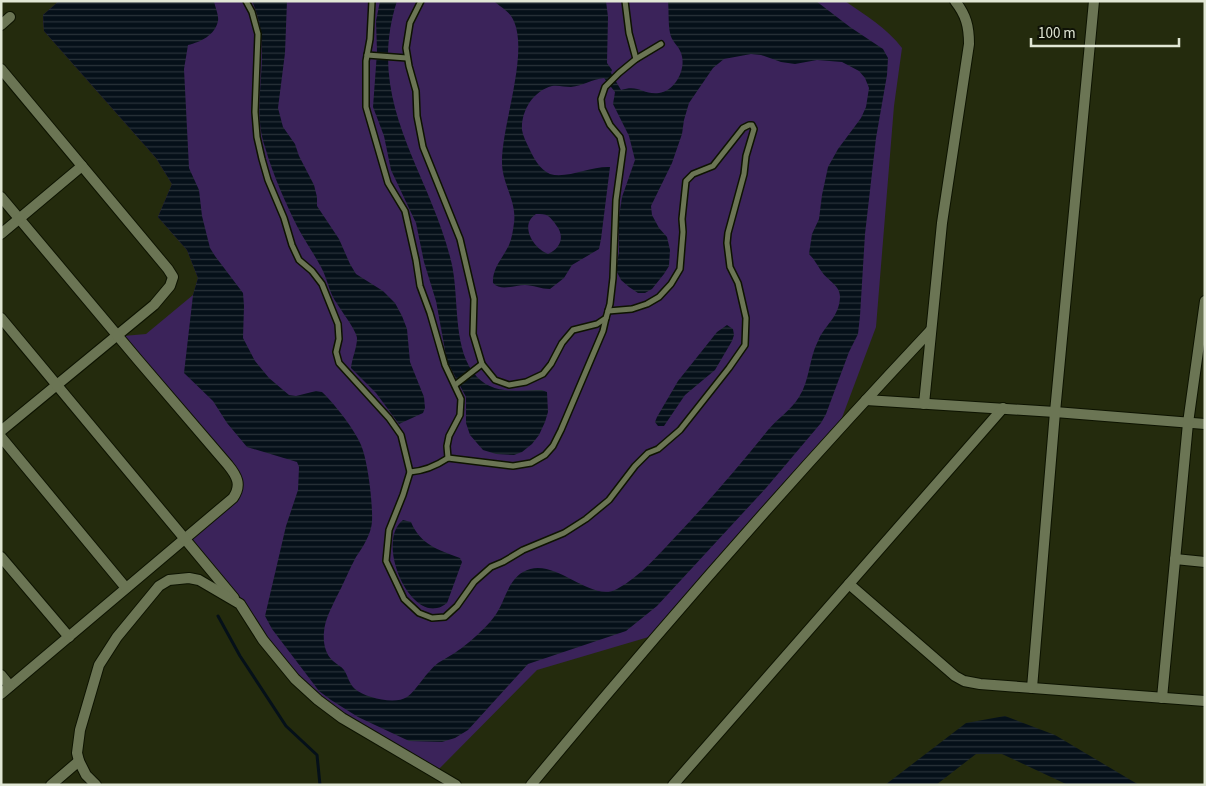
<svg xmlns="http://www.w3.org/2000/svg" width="1206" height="786" font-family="'Source Sans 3',sans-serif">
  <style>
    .grass { fill: #3b235a }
    .water { fill: url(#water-rules); fill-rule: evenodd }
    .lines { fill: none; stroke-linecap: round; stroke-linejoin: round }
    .stream { stroke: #051019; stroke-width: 3 }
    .lane-casing { stroke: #0d1300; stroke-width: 8 }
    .street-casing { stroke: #0d1300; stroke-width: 12 }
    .lane { stroke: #6b7554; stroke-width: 5 }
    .street { stroke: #6b7554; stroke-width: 10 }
  </style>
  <defs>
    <pattern id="water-rules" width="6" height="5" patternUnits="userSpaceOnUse" patternTransform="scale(1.25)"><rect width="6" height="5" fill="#051019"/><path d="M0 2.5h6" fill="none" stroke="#29333a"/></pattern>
  </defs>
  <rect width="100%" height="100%" fill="#242b0d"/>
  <path class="grass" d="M59,1H845C865,15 887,28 902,48L894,106L876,327L840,423L652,636L537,670L438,770L346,715L310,688L265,637L242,602L189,539L242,487L123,336L146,334L193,295L198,278L187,250L158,217L172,184L156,158L44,31L43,15Z"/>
  <g class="water">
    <path d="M59,1H214C215,7 219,15 218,21C215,35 201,42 188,45L184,69L189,168L199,190L202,216L210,248L215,256L243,293L244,306L243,338L255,361L269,378L289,395L296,396L316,391L322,392C334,403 355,430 361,445C368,461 373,505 372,522C371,534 363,547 356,557C349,570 343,585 336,598C331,609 325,619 324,632C323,642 325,654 333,661C336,664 341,666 344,670C348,676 349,684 355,689C366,698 395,705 407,697C417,690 426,672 438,663C443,660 448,657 453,654C466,646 485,629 494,617C505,603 507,581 523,572C554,554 590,604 617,589C641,576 660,553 678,534C710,500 739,466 768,430C778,418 791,410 799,397C810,380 809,358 818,341C825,324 839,318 840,297C840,285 828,281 822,272C817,265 815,260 809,254L812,234L819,219L822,195L828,167L838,149L861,118L866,107L869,88L865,78L859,71L842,62L817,60L795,64L781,62L761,55L751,54L724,59L713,68L689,103L684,120L682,134L672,163L651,206L652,215L659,228L667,237L670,250L669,266L664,274L652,289L645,293H638L629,287L621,280L616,270L619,252V217L622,197L635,160L629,136L613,104L615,92L604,78C592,79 583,86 571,87C565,87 558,85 552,86C533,91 521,111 522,130C523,136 526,142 529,148C533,157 540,170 550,174C567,179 591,166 610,167L601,239L599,249L572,265L564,278L550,289C541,289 533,285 525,285C514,285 501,292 493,283C492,268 503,258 509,245C512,238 513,230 514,223C517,202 502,183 502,163C501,125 532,47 511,16C507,10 499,6 494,1H606L608,17L607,63L612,70L611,73L621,90C639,84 643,95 659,93C675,91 687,69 681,53C679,46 671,41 670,33C668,23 669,11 668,1H816L850,27L883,49L888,58L887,75L876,138L865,234L860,316L858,334L849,352L826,414L821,423L766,488L657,606L626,631L528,664L468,730L455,738L442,742L409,741L358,717L331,700L319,691L272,629L265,616L286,526L298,490L299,467L297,462L247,447L227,423L213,401L184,373L193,295L198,278L187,250L158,217L172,184L156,158L44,31L43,15ZM536,214C540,214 545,214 548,216C551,218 554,222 556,225C565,236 561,248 548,254C533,248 519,225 536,214Z"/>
    <path d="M252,1H287L285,53L278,108L283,127L295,144L299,156L314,185L317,197V206L339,239L350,264L356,274L383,291L395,303L402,316L407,329L410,362L424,397L425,408L423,413L399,424L376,393L351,368C352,358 357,348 357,338C356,329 337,306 332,295C328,286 326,276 321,267C314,254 305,241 298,228C285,202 273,175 265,147C249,99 275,52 252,1Z"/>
    <path d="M380,1H397C364,104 431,172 452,265C459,298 453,345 473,372C490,396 517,390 542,390L547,392L548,412L545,422L539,435L532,444L522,452L514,455L496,454L483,450L470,435L466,423V397L447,361L436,301L424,262L416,223L391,170L384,136L373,107L377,52L376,21Z"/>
    <path d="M727,325L733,329L734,335L732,341L715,370L685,395L664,426H658L655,422L657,417L678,381L717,332Z"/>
    <path d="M403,520L411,522C420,544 438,550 460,558L462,562L447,603C444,605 440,608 437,608C407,615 376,541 403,520Z"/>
    <path d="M1005,716L1055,735L1139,785H1068L1002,754H976L936,785H885L966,723Z"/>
  </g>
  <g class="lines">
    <path class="stream" d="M218,616L240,656L286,726L317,755L320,785"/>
    <defs>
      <g id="lane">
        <path d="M246,1L252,12L258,34L255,112L257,137L262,159L268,180L284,218L292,245L299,260L312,271L322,284L338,324L339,339L336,352L339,363L389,418L401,435L410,472C424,471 436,466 448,458"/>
        <path d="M372,1L370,39L366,61V107L388,183L405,211L416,260L420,286L430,313L445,365L461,399L460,415L449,436L447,446L448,458L513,466L531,463L545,455L553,446L561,430L603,331L606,318"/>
        <path d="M421,1L410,23L406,48L409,66L416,91L417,116L423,147L460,239L474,299L473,334L482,364L495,380L509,385L526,382L543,374L551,364L562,343L573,330L597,324L606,318L610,304L613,278L616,200L623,149L620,137L610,125L602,108L601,99L605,87L619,73L636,59L661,44"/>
        <path d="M625,1L629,33L636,59"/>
        <path d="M367,55L407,58"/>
        <path d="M455,385L482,364"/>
        <path d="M410,472L403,495L389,530L386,561L404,599L419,613L432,618L445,617L457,606L474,582L491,567L503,562L523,550L564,533L586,519L609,500L635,466L648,453L658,449L680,430L729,368L745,345L746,318L738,283L730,267L727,243L728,233L744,174L746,156L754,129L752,125H749L743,128L713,166L693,174L686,181L682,219L683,232L680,269L671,284L659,297L647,304L632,309L608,311"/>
      </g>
      <g id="street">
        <path d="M1,25L10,17"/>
        <path d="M1,69L168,269L173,277L170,286L154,305L1,431"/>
        <path d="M1,197L138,360L228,465C237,476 242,485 233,498L1,694"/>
        <path d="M1,234L82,166"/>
        <path d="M1,318L234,598"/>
        <path d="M866,400L1055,412L1205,424"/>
        <path d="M924,404L942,223L969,44C969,26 966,15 955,1"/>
        <path d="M1,437L126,588"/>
        <path d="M1,557L69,637"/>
        <path d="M1175,559L1205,562"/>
        <path d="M849,584L955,676L964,681L980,684L1205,701"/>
        <path d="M1,675L10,686"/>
        <path d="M1032,688L1055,412L1094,1"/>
        <path d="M1162,698L1188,423L1205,301"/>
        <path d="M51,785L79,761"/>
        <path d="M96,785L86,775L79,761L77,753L80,730L99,665L117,637L159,586L169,580L189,578L199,580L240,604L263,640L295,679L318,700L342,718L456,785"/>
        <path d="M531,785C660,629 793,477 931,330"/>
        <path d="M673,785L1003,408"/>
      </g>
    </defs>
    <use href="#lane" class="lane-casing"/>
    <use href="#street" class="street-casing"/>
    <use href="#lane" class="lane"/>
    <use href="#street" class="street"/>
  </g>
  <rect width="1206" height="786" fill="none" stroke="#e1e7d5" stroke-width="5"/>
  <path d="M1031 38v8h148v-8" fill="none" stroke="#e1e7d5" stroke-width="2.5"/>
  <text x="1038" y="38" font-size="15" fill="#e1e7d5" stroke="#0f1206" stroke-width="4" paint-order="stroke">100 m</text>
</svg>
